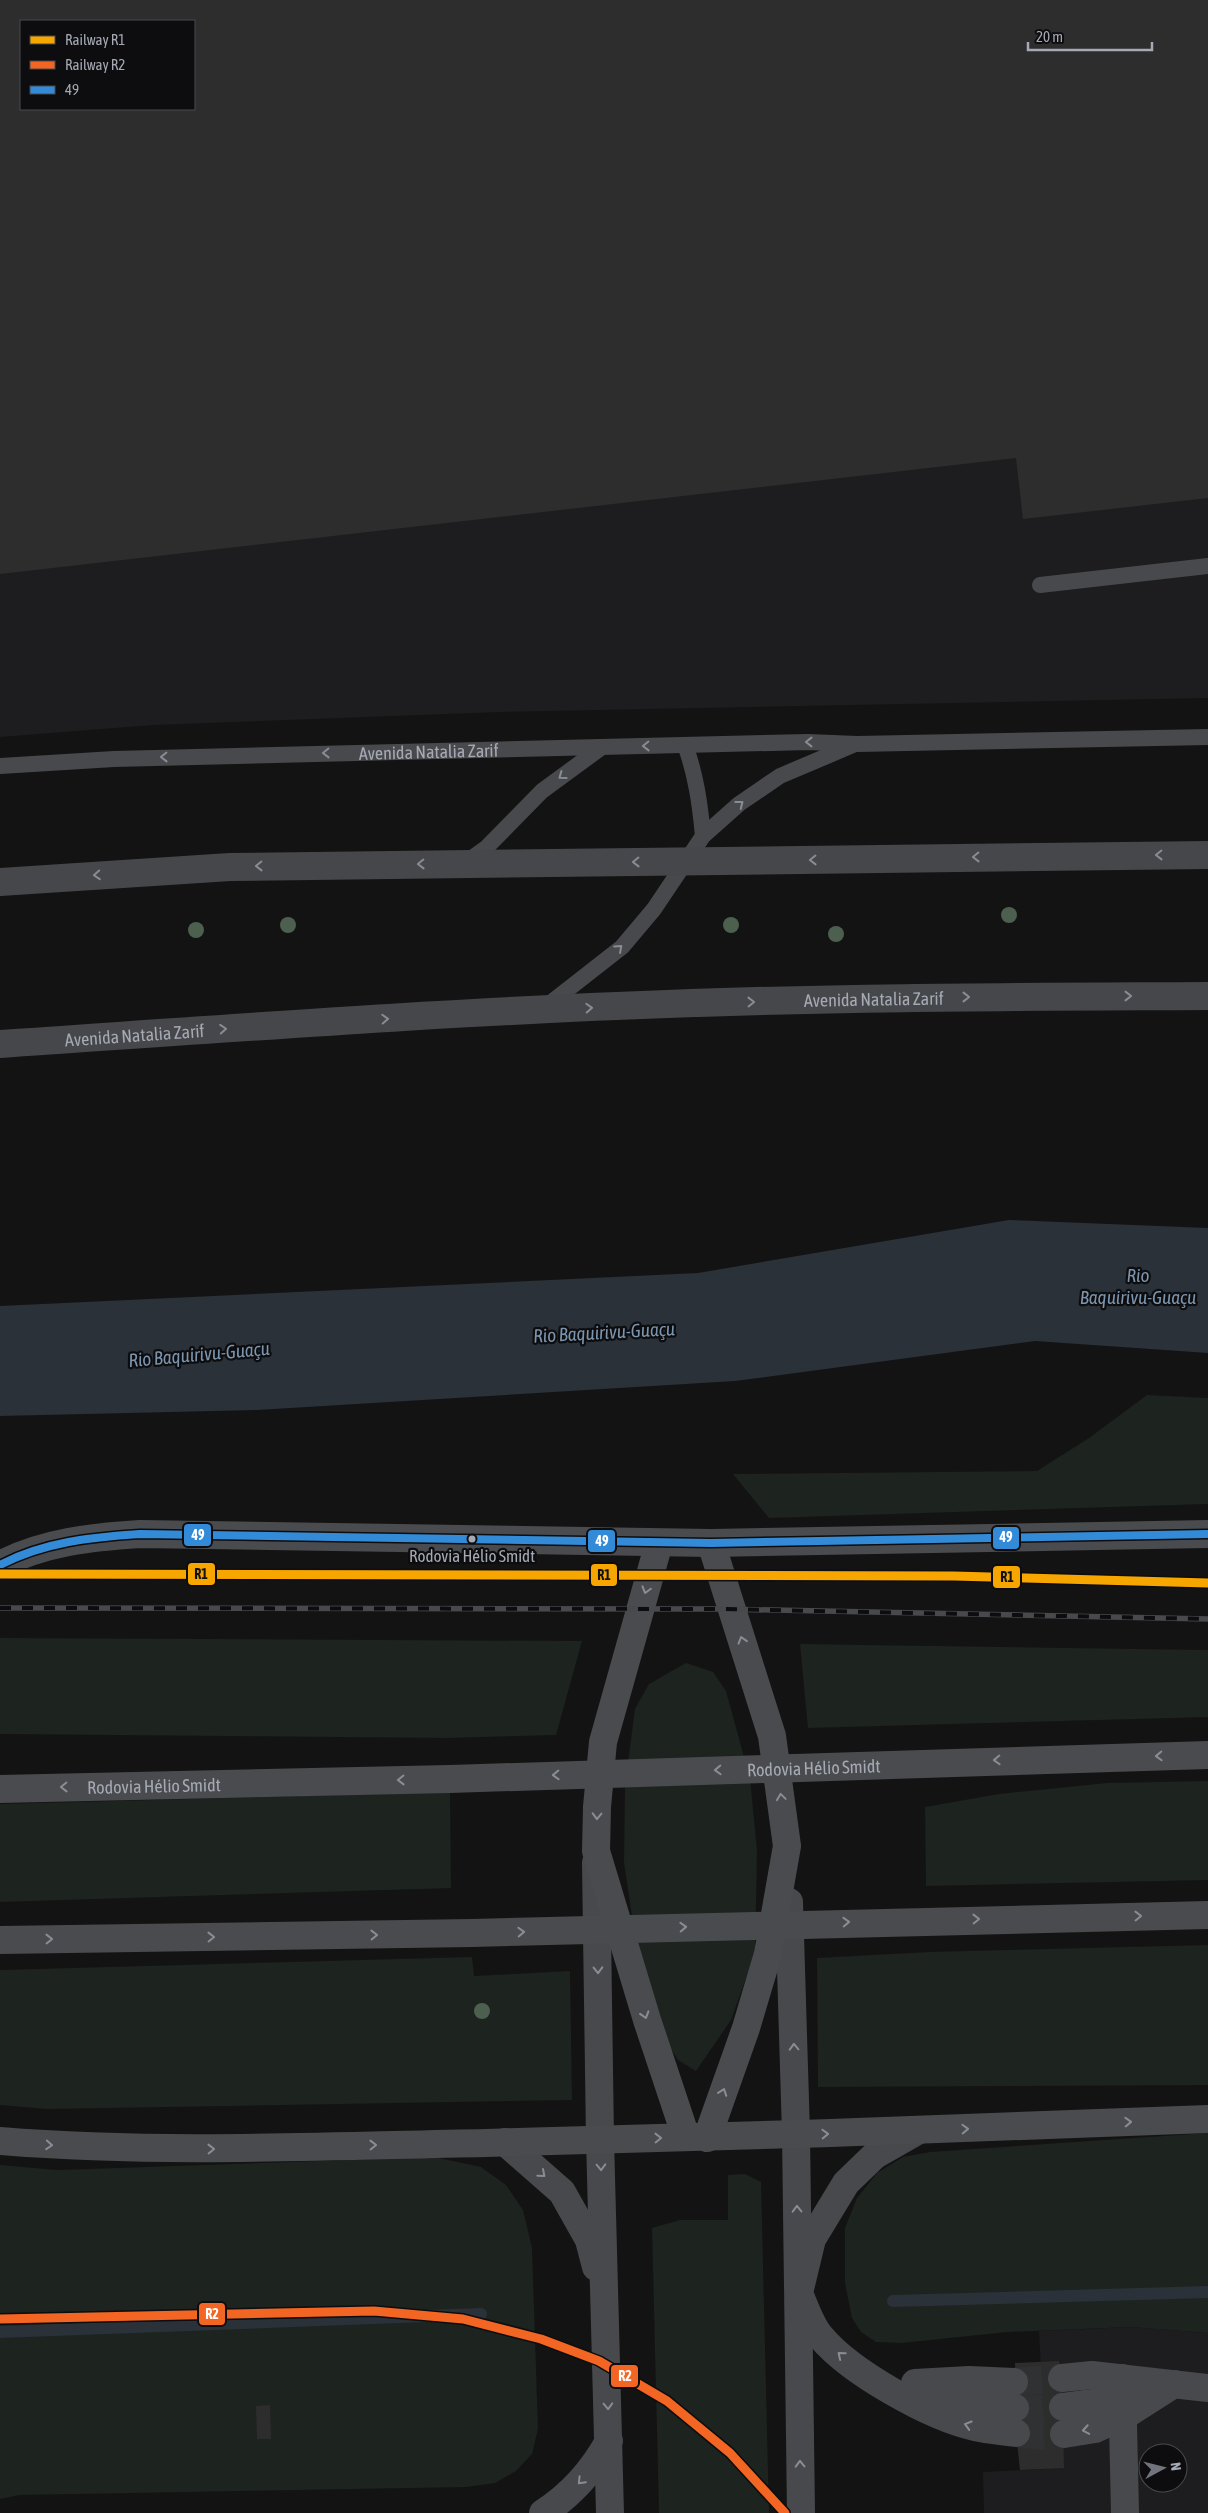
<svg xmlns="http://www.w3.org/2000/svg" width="1208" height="2513" font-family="'Asap Condensed',sans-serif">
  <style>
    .built { fill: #1d1d1f; fill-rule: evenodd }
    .green { fill: #1d231e }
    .water { fill: #2a3138 }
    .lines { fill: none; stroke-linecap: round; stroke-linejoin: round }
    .stream { stroke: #2a3138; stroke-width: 12 }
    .building { fill: #2d2d2e; fill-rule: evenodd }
    .street-tunnel { stroke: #303133; stroke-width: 28; stroke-dasharray: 28 14; stroke-linecap: butt }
    .lane { stroke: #48494c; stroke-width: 16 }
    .street { stroke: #48494c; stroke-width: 28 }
    .secondary { stroke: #46474a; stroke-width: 28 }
    .primary { stroke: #4a4b4e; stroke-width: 28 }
    .rail-casing { stroke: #48494c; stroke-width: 5.5 }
    .rail { stroke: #0d0d0f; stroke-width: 4; stroke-dasharray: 11; stroke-linecap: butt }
    .bus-1-casing { stroke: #0d0d0f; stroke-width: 11 }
    .bus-1 { stroke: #338bd7; stroke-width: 8 }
    .rail-1-casing { stroke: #0d0d0f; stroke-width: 12 }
    .rail-2-casing { stroke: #0d0d0f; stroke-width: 12 }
    .rail-1 { stroke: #f7a600; stroke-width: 9 }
    .rail-2 { stroke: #f26522; stroke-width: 9 }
    .tree { fill: #4d5f4e }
    .oneway { stroke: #888c95 }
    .oneway2 { stroke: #888c94 }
    .oneway3 { stroke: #898d95 }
    .bus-dot { fill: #a4a9b4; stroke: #0d0d0f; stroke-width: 2 }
    .labels { text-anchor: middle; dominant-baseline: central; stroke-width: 4.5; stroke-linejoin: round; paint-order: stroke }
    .bus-label { font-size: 17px; fill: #a4a9b4; stroke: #0d0d0f }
    .street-label { font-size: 18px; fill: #a4a9b4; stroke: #0d0d0f }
    .water-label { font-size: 19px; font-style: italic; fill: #7c95ae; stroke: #0d0d0f }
    .line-badge { stroke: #0d0d0f; stroke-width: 2 }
    .badge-label { font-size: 14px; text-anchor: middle; font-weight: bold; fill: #fff }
    .pale-badge-label { font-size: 14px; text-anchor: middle; font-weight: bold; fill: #111 }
  </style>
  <rect width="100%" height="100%" fill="#131313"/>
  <g class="built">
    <path d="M0,0H1208V698L500,712L153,725L0,737ZM21,21H194V109H21Z"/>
    <path d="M1131,2327L1208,2333V2513H984L983,2472L1046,2469L1039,2331ZM1148,2453H1178V2483H1148Z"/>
  </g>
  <g class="green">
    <path d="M1147,1395L1208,1398V1504L769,1518L733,1474L1037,1471L1089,1438Z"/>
    <path d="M0,1638L582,1641L556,1735L448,1738L0,1734Z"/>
    <path d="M800,1644L1208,1650V1717L808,1728Z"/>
    <path d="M686,1663L713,1672L726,1691L750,1779L757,1850L755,1953L731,2020L696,2071L678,2060L661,2033L638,1957L624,1862L625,1786L635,1709L649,1684Z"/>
    <path d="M1208,1781V1880L926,1886L925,1807L999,1794L1107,1783Z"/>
    <path d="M450,1792L451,1888L0,1902V1804Z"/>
    <path d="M1208,1945V2085L818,2087L817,1958L929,1952Z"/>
    <path d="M472,1957L474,1976L570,1971L572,2100L48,2109L0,2105V1970Z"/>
    <path d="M1208,2133V2333L1131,2327L1007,2332L902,2343L876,2342L861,2332L852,2318L845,2283V2228L857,2198L877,2173L903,2157L930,2152Z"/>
    <path d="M434,2157L481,2167L506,2185L523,2210L532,2248L538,2429L532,2454L516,2471L495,2483L466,2487L19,2495L0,2499V2165L58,2170Z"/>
    <path d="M745,2174L761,2182L769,2513H659L652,2228L680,2220H728V2175Z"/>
  </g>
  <path class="water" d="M1009,1220L1208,1228V1353L1035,1341L735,1381L257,1410L0,1416V1306L698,1273Z"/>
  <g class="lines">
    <g class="stream">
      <path d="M893,2301L1208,2292"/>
      <path d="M0,2332L481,2314"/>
    </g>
  </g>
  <g class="building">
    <path d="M0,0H1208V498L1023,519L1016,458L0,574ZM21,21H194V109H21Z"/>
    <path d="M1059,2361L1062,2378L1064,2468L1020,2470L1016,2433L1015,2363Z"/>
    <path d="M270,2405L271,2439H257L256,2406Z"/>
  </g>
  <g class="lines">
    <g class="street-tunnel">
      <path d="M1014,2382L1062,2378"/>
      <path d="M1015,2408L1042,2409L1063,2407"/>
      <path d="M1016,2433L1043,2436L1064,2434"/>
    </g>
    <g class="lane">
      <path d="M1040,585L1208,566"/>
      <path d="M685,745C696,775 700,804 703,836"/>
      <path id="s1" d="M0,766L114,759L808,742L857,744L1208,737"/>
      <path d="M465,863L486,848L542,791L602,747"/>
      <path d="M544,1008L622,947L654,909L703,836L739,804L780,776L853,745"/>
    </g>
    <g class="street">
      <path d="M596,1863L600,2139L610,2513"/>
      <path d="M789,1902L796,2134L801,2513"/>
      <path d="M917,2131L875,2155L846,2183L812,2239L799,2293C805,2307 811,2326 821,2337C850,2372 930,2417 975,2427C988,2430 1002,2431 1016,2433"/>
      <path d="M505,2142L562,2192L589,2240L596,2267"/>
      <path d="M1062,2378L1092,2375L1208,2388"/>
      <path d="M1122,2378L1125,2513"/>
      <path d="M915,2383L969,2380L1014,2382"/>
      <path d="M931,2396L971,2405L1015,2408"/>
      <path d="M1063,2407L1124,2399L1142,2393"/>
      <path d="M1064,2434L1095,2429L1124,2416L1174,2384"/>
      <path d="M543,2513C571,2495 593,2470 609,2441"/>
    </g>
    <g class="secondary">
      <path d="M0,882L230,867L1208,855"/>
      <path id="s2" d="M0,1044C222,1029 445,1012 667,1004C847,997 1028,997 1208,996"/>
    </g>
    <g class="primary">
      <path d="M659,1543L603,1742L597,1807L596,1851L647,2020L686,2137"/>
      <path d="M0,1565C43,1542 93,1537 140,1534L711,1543L1208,1534"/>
      <path id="s3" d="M0,1789L450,1779L1208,1755"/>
      <path d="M0,1940L472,1933L1208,1915"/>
      <path d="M707,2138L746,2028L768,1954L787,1846L772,1736L711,1543"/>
      <path d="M0,2141C162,2154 324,2146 486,2143C727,2137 967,2129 1208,2119"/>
    </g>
    <defs>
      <g id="rail">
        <path d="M0,1574L954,1576L1208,1583"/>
        <path d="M0,1608L721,1609L1208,1619"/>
      </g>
    </defs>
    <use href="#rail" class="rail-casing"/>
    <use href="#rail" class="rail"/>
    <defs>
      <path id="bus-1" d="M0,1565C43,1542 93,1537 140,1534L711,1543L1208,1534"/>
    </defs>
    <use href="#bus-1" class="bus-1-casing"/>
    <use href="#bus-1" class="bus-1"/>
    <defs>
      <path id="rail-1" d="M0,1574L954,1576L1208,1583"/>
      <path id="rail-2" d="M0,2319L374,2311L463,2319L541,2339L599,2361L667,2401L730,2453L785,2513"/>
    </defs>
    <use href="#rail-1" class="rail-1-casing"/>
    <use href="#rail-2" class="rail-2-casing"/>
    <use href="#rail-1" class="rail-1"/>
    <use href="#rail-2" class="rail-2"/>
  </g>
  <g class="tree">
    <circle cx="1009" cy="915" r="8"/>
    <circle cx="288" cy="925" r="8"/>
    <circle cx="731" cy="925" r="8"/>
    <circle cx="196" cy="930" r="8"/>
    <circle cx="836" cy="934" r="8"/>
    <circle cx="482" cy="2011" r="8"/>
  </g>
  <defs><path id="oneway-chevron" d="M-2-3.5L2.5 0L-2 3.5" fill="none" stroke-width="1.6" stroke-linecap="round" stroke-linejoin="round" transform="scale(1.25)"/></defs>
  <g class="oneway">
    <use href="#oneway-chevron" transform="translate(809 742) rotate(-180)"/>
    <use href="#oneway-chevron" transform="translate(646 746) rotate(179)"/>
    <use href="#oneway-chevron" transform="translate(326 753) rotate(179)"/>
    <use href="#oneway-chevron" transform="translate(164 757) rotate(179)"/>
    <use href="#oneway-chevron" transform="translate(562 776) rotate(144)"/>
    <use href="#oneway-chevron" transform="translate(740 804) rotate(-38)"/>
    <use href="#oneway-chevron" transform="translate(619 948) rotate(-42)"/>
    <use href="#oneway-chevron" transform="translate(598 1970) rotate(89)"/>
    <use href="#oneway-chevron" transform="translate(794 2047) rotate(-92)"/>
    <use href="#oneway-chevron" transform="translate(601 2167) rotate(88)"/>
    <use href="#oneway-chevron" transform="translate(542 2174) rotate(41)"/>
    <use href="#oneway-chevron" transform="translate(797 2209) rotate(-91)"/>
    <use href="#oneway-chevron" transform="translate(841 2355) rotate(-141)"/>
    <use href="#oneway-chevron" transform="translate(608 2406) rotate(88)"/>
    <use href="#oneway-chevron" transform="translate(968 2425) rotate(-164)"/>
    <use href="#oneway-chevron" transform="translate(1086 2430) rotate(170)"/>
    <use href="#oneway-chevron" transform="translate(800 2464) rotate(-91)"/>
    <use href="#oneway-chevron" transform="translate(581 2481) rotate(134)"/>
  </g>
  <g class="oneway2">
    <use href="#oneway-chevron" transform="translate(1159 855) rotate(179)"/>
    <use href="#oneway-chevron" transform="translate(976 857) rotate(179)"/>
    <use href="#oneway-chevron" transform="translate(813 860) rotate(179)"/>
    <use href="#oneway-chevron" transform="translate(636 862) rotate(179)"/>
    <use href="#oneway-chevron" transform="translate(421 864) rotate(179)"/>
    <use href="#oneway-chevron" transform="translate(259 866) rotate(179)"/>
    <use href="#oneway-chevron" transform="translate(97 875) rotate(176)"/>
    <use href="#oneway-chevron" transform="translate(1128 996)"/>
    <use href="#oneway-chevron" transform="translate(966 997)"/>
    <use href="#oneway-chevron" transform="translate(751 1002) rotate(-1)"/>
    <use href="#oneway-chevron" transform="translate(589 1008) rotate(-3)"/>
    <use href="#oneway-chevron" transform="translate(385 1019) rotate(-3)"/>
    <use href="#oneway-chevron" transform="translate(223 1029) rotate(-4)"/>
  </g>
  <g class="oneway3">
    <use href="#oneway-chevron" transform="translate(646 1590) rotate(106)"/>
    <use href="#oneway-chevron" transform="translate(742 1640) rotate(-107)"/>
    <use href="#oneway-chevron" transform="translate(1159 1756) rotate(178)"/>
    <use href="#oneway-chevron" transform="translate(997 1760) rotate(178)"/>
    <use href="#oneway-chevron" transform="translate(718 1770) rotate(178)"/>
    <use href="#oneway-chevron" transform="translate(556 1775) rotate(178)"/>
    <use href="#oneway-chevron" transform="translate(401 1780) rotate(179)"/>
    <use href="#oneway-chevron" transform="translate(64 1787) rotate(179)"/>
    <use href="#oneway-chevron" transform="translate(781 1797) rotate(-98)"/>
    <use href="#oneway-chevron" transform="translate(597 1816) rotate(91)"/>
    <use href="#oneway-chevron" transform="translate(1138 1916) rotate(-1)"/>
    <use href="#oneway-chevron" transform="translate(976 1919) rotate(-1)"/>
    <use href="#oneway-chevron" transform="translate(846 1922) rotate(-2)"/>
    <use href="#oneway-chevron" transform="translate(683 1927) rotate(-2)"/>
    <use href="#oneway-chevron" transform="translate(521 1932) rotate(-2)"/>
    <use href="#oneway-chevron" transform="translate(374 1935) rotate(-1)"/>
    <use href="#oneway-chevron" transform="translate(211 1937) rotate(-1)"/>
    <use href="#oneway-chevron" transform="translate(49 1939) rotate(-1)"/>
    <use href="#oneway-chevron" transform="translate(645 2015) rotate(73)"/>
    <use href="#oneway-chevron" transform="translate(723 2092) rotate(-70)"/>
    <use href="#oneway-chevron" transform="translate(1128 2122) rotate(-2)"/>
    <use href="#oneway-chevron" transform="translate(965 2129) rotate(-2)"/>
    <use href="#oneway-chevron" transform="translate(825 2134) rotate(-2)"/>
    <use href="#oneway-chevron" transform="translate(658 2138) rotate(-1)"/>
    <use href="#oneway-chevron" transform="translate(49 2145) rotate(4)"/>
    <use href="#oneway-chevron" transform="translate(373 2145) rotate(-1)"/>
    <use href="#oneway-chevron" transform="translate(211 2149) rotate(-1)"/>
  </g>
  <circle class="bus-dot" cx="472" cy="1539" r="4.5"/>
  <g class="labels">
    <g class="bus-label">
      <text x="472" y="1556">Rodovia Hélio Smidt</text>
    </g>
    <g class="street-label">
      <text stroke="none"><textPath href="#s1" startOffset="429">Avenida Natalia Zarif</textPath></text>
      <text stroke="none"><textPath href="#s2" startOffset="875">Avenida Natalia Zarif</textPath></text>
      <text stroke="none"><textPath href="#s2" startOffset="135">Avenida Natalia Zarif</textPath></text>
      <text stroke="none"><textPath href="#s3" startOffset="814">Rodovia Hélio Smidt</textPath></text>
      <text stroke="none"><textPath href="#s3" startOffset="154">Rodovia Hélio Smidt</textPath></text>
    </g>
    <g class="water-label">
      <text x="1138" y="1275">Rio<tspan x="1138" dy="22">Baquirivu-Guaçu</tspan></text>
      <text transform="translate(604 1332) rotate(-3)">Rio Baquirivu-Guaçu</text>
      <text transform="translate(199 1354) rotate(-5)">Rio Baquirivu-Guaçu</text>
    </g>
  </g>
  <g class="line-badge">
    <rect x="183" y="1523" width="29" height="24" rx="5" fill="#338bd7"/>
    <rect x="992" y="1526" width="28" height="24" rx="5" fill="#338bd7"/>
    <rect x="587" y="1529" width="29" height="24" rx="5" fill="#338bd7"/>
    <rect x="187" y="1562" width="29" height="24" rx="5" fill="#f7a600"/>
    <rect x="590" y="1563" width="28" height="24" rx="5" fill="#f7a600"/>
    <rect x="992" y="1565" width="29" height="24" rx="5" fill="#f7a600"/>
    <rect x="198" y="2302" width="28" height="24" rx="5" fill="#f26522"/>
    <rect x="610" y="2364" width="29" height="24" rx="5" fill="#f26522"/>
  </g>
  <g class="badge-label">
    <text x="198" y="1540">49</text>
    <text x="1006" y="1542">49</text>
    <text x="602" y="1546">49</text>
    <text x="212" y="2319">R2</text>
    <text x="625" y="2381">R2</text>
  </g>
  <g class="pale-badge-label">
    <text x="201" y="1579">R1</text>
    <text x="604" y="1580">R1</text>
    <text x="1007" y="1582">R1</text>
  </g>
  <rect x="20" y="20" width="175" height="90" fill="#0d0d0f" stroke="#494b51"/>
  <rect x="30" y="36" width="25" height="8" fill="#f7a600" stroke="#494b51"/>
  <text x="65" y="45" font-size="15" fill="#a4a9b4">Railway R1</text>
  <rect x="30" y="61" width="25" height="8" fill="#f26522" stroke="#494b51"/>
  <text x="65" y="70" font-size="15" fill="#a4a9b4">Railway R2</text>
  <rect x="30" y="86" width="25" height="8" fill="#338bd7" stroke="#494b51"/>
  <text x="65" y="95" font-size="15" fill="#a4a9b4">49</text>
  <g transform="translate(1163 2468) rotate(83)"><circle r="24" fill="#0d0d0f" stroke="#494b51"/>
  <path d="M0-4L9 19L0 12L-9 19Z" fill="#71747c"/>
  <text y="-8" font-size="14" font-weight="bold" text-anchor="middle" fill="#a4a9b4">N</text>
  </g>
  <path d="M1028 42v8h124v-8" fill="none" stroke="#a4a9b4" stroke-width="2.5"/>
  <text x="1036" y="42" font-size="15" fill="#a4a9b4" stroke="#0d0d0f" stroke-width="4" paint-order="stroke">20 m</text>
</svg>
